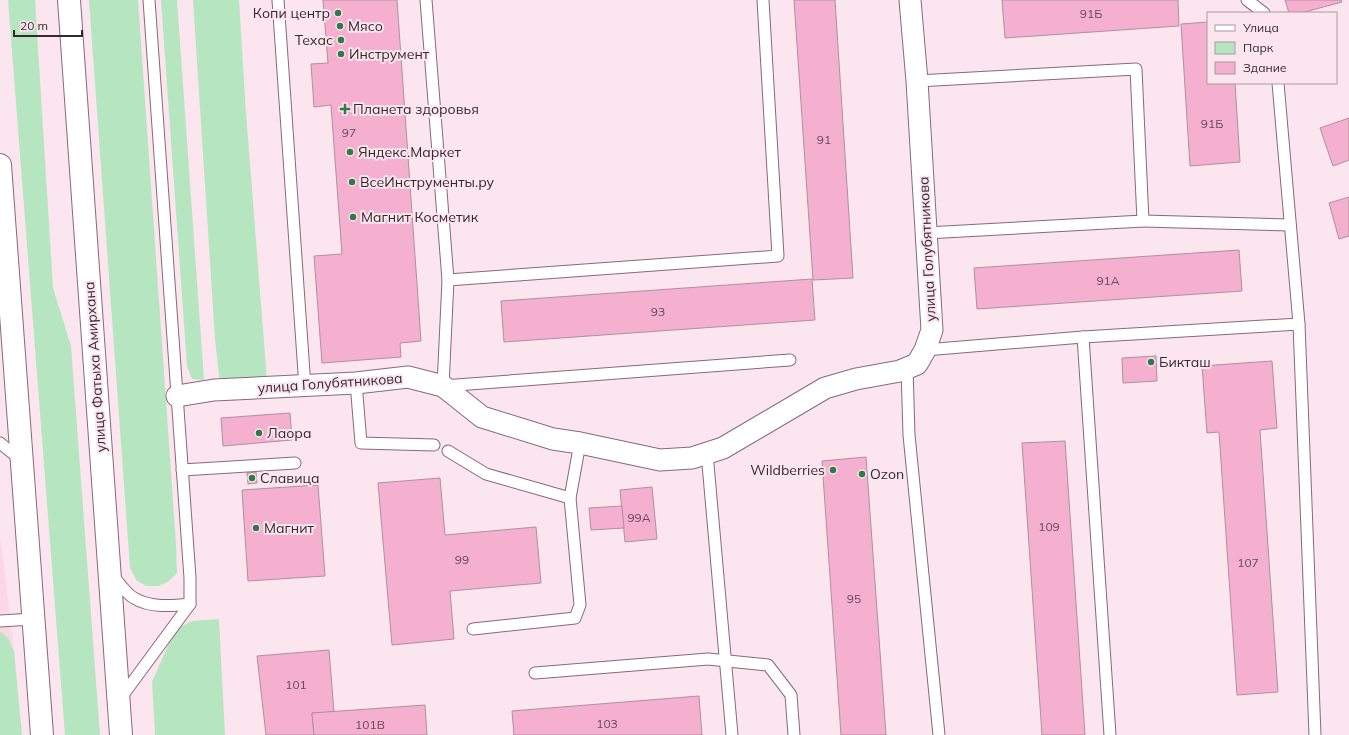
<svg xmlns="http://www.w3.org/2000/svg" width="1349" height="735" font-family="Mulish,sans-serif">
  <style>
    .built { fill: #fcd8e7 }
    .green { fill: #b6e6c0 }
    .building { fill: #f4b0ce; stroke: #b18f9d }
    .lines { fill: none; stroke-linecap: round; stroke-linejoin: round }
    .lane-casing { stroke: #896977; stroke-width: 13 }
    .street-casing { stroke: #896977; stroke-width: 23 }
    .primary-casing { stroke: #896977; stroke-width: 24 }
    .lane { stroke: #fff; stroke-width: 11 }
    .street { stroke: #fff; stroke-width: 21 }
    .primary { stroke: #fff; stroke-width: 22 }
    .poi-dot { fill: #307a48; stroke: #fbe5ee; stroke-width: 1.5 }
    .labels { text-anchor: middle; dominant-baseline: central; stroke-width: 4; stroke-linejoin: round; paint-order: stroke }
    .number-label { font-size: 12px; fill: #664b56 }
    .poi-label { font-size: 14px; fill: #36292e; stroke: #fbe5ee; text-anchor: start }
    .street-label { font-size: 14px; fill: #36292e; stroke: #fbe5ee }
  </style>
  <rect width="100%" height="100%" fill="#fbe5ee"/>
  <path class="built" d="M0,534L14,651L22,735H0Z"/>
  <g class="green">
    <path d="M8,0H35L53,288L71,346L100,735H65Z"/>
    <path d="M89,0H138L176,544L177,573L168,582L158,586H147L137,581L130,568Z"/>
    <path d="M161,0H177L204,380L192,379L187,366Z"/>
    <path d="M193,0H239L246,113L267,381L220,383L215,339Z"/>
    <path d="M219,619L225,735H155L152,682L170,641L180,627L192,621Z"/>
    <path d="M0,631L8,638L14,651L22,735H0Z"/>
  </g>
  <g class="building">
    <path d="M323,0H397L421,341L400,343L401,357L322,363L314,256L342,254L331,105L314,107L311,64L328,63Z"/>
    <path d="M794,0H835L853,278L813,280Z"/>
    <path d="M1002,0H1178L1179,26L1005,38Z"/>
    <path d="M1285,0H1341L1342,2L1301,13H1289Z"/>
    <path d="M1208,22V83H1235L1240,162L1190,166L1181,24Z"/>
    <path d="M1349,118V160L1333,166L1320,128Z"/>
    <path d="M1349,197V236L1339,239L1329,203Z"/>
    <path d="M1239,250L1242,291L977,309L974,268Z"/>
    <path d="M812,279L815,320L504,342L501,301Z"/>
    <path d="M1156,356L1157,381L1123,383L1122,358Z"/>
    <path d="M1272,361L1277,428L1260,430L1278,692L1237,695L1219,432L1207,433L1202,366Z"/>
    <path d="M290,413L292,440L223,446L221,418Z"/>
    <path d="M1065,441L1085,735H1042L1022,443Z"/>
    <path d="M866,457L886,735H841L822,461Z"/>
    <path d="M256,472L257,483L248,484L247,473Z"/>
    <path d="M440,478L445,535L536,527L541,583L450,591L454,639L392,645L378,483Z"/>
    <path d="M318,485L325,576L248,581L242,490Z"/>
    <path d="M652,487L657,539L625,542L620,490Z"/>
    <path d="M622,506L624,528L591,530L589,508Z"/>
    <path d="M329,650L334,712L312,713L314,735H266L257,656Z"/>
    <path d="M699,696L702,735H514L512,711Z"/>
    <path d="M425,705L427,735H314L312,713Z"/>
  </g>
  <g class="lines">
    <defs>
      <g id="lane">
        <path d="M278,0L305,387"/>
        <path d="M426,0L448,280"/>
        <path d="M763,0L778,256L448,280L443,386L790,360"/>
        <path d="M1247,0L1264,13"/>
        <path d="M917,81L1136,69L1143,221L926,233"/>
        <path d="M1278,83L1299,324"/>
        <path d="M1143,221L1290,225"/>
        <path d="M1083,337L1110,735"/>
        <path d="M925,350L1083,337L1299,324L1315,735"/>
        <path d="M907,367L909,435L939,735"/>
        <path d="M356,383L361,443L434,445"/>
        <path d="M0,443L21,460"/>
        <path d="M448,451L486,474L570,498"/>
        <path d="M707,453L732,735"/>
        <path d="M182,470L295,463"/>
        <path d="M112,575C118,581 126,594 134,598C150,608 172,606 190,604"/>
        <path d="M0,621L33,619"/>
        <path d="M473,629L575,618L580,605L570,498L580,443"/>
        <path d="M535,673L708,659L768,665L791,695L794,735"/>
        <path d="M120,699L190,604V578L149,0"/>
      </g>
      <path id="street" d="M177,396L214,390L356,383L408,377L443,386L482,417L553,439L580,443L660,460L692,458L723,448L825,388L856,379L900,371L917,364L925,350L932,330L917,81L910,0"/>
      <g id="primary">
        <path d="M69,0L121,735"/>
        <path d="M0,165L42,735"/>
      </g>
    </defs>
    <use href="#lane" class="lane-casing"/>
    <use href="#street" class="street-casing"/>
    <use href="#primary" class="primary-casing"/>
    <use href="#lane" class="lane"/>
    <use href="#street" class="street"/>
    <use href="#primary" class="primary"/>
  </g>
  <g class="poi-dot">
    <circle cx="338" cy="13" r="4"/>
    <circle cx="340" cy="26" r="4"/>
    <circle cx="341" cy="40" r="4"/>
    <circle cx="341" cy="54" r="4"/>
    <path d="M343 103h4v4h4v4h-4v4h-4v-4h-4v-4h4z"/>
    <circle cx="350" cy="152" r="4"/>
    <circle cx="352" cy="182" r="4"/>
    <circle cx="353" cy="217" r="4"/>
    <circle cx="1151" cy="362" r="4"/>
    <circle cx="259" cy="433" r="4"/>
    <circle cx="833" cy="470" r="4"/>
    <circle cx="862" cy="474" r="4"/>
    <circle cx="252" cy="478" r="4"/>
    <circle cx="256" cy="528" r="4"/>
  </g>
  <g class="labels">
    <g class="number-label">
      <text x="1091" y="13">91Б</text>
      <text x="1212" y="123">91Б</text>
      <text x="349" y="132">97</text>
      <text x="824" y="139">91</text>
      <text x="1108" y="280">91А</text>
      <text x="658" y="311">93</text>
      <text x="639" y="517">99А</text>
      <text x="1049" y="526">109</text>
      <text x="462" y="559">99</text>
      <text x="1248" y="562">107</text>
      <text x="854" y="598">95</text>
      <text x="296" y="684">101</text>
      <text x="607" y="723">103</text>
      <text x="370" y="724">101В</text>
    </g>
    <g class="poi-label">
      <text x="330" y="13" text-anchor="end">Копи центр</text>
      <text x="348" y="26">Мясо</text>
      <text x="333" y="40" text-anchor="end">Техас</text>
      <text x="349" y="54">Инструмент</text>
      <text x="353" y="109">Планета здоровья</text>
      <text x="358" y="152">Яндекс.Маркет</text>
      <text x="360" y="182">ВсеИнструменты.ру</text>
      <text x="361" y="217">Магнит Косметик</text>
      <text x="1159" y="362">Бикташ</text>
      <text x="267" y="433">Лаора</text>
      <text x="825" y="470" text-anchor="end">Wildberries</text>
      <text x="870" y="474">Ozon</text>
      <text x="260" y="478">Славица</text>
      <text x="264" y="528">Магнит</text>
    </g>
    <g class="street-label">
      <text transform="translate(927 249) rotate(-93)">улица Голубятникова</text>
      <text transform="translate(95 367) rotate(-94)">улица Фатыха Амирхана</text>
      <text transform="translate(330 383) rotate(-4)">улица Голубятникова</text>
    </g>
  </g>
  <rect x="1207" y="12" width="130" height="72" fill="#fbe5ee" stroke="#ac9aa1"/>
  <rect x="1215" y="25" width="20" height="6" fill="#ffffff" stroke="#ac9aa1"/>
  <text x="1243" y="32" font-size="12" fill="#36292e">Улица</text>
  <rect x="1215" y="42" width="20" height="12" fill="#b6e6c0" stroke="#ac9aa1"/>
  <text x="1243" y="52" font-size="12" fill="#36292e">Парк</text>
  <rect x="1215" y="62" width="20" height="12" fill="#f4b0ce" stroke="#ac9aa1"/>
  <text x="1243" y="72" font-size="12" fill="#36292e">Здание</text>
  <path d="M14 30v6h68v-6" fill="none" stroke="#36292e" stroke-width="2"/>
  <text x="20" y="30" font-size="12" fill="#36292e" stroke="#fbe5ee" stroke-width="3" paint-order="stroke">20 m</text>
</svg>
